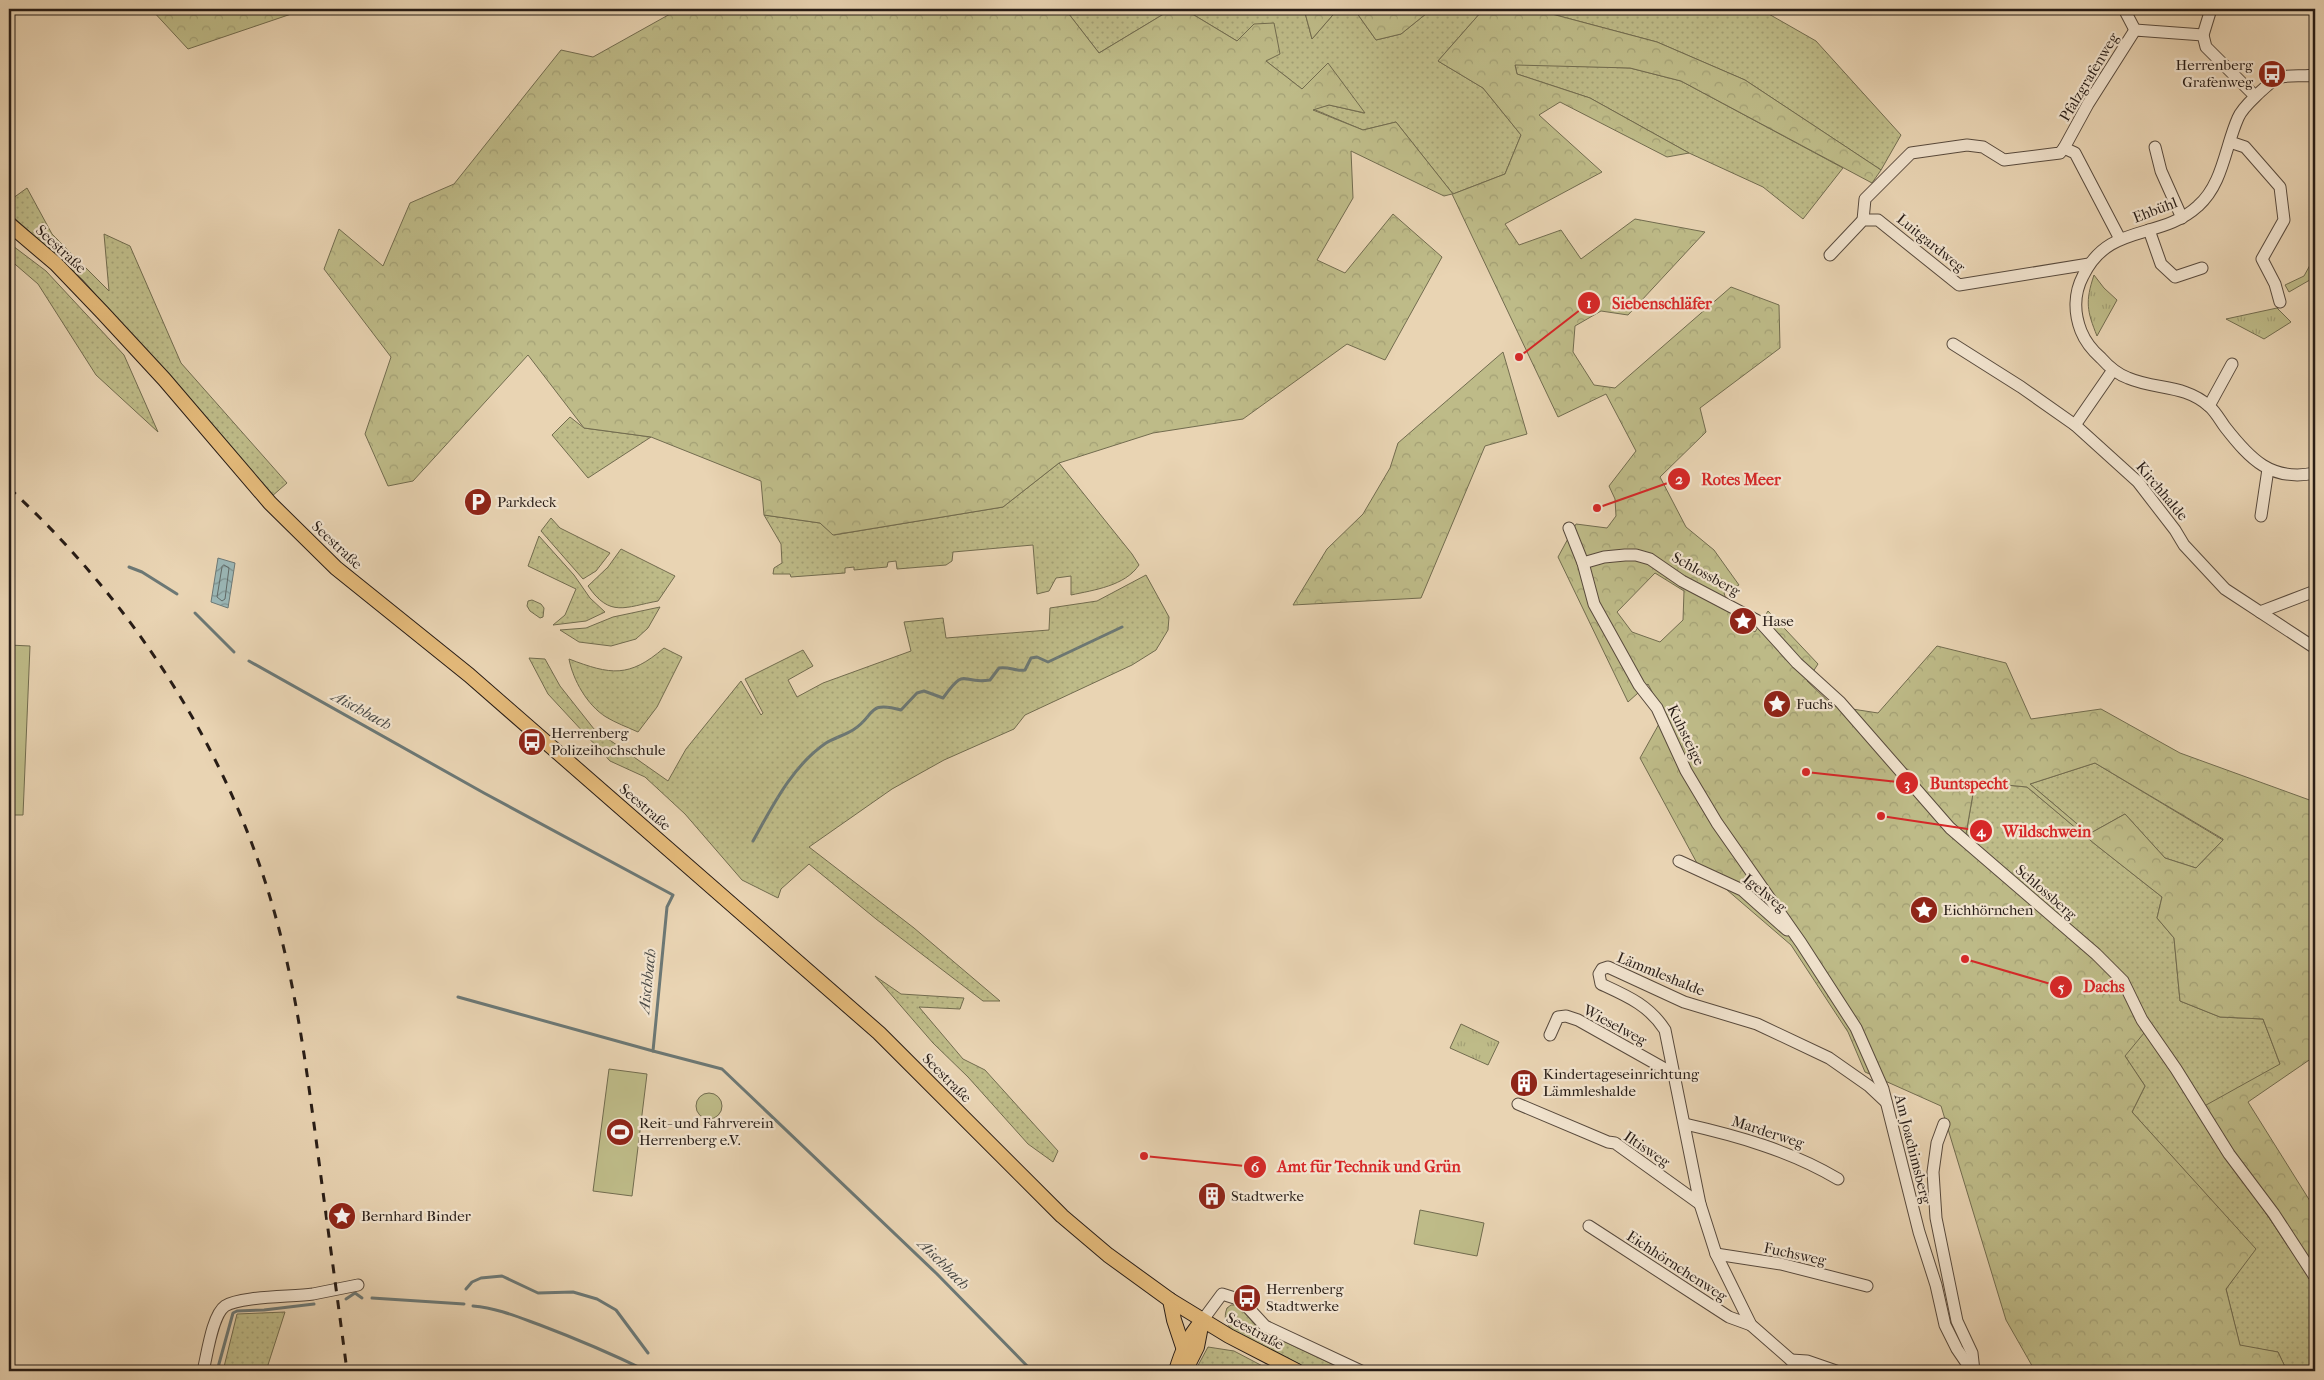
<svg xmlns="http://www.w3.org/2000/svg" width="2324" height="1380" font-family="'IM FELL French Canon',serif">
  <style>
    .grass { fill: url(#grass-dots); stroke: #726c4f }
    .forest { fill: url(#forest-crowns); stroke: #726c4f; fill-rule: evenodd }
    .park { fill: url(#park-tufts); stroke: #726c4f }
    .garden { fill: #bebb88; stroke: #726c4f }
    .water { fill: url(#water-waves); stroke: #6c7875 }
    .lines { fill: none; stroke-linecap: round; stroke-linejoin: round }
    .shore { stroke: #606966; stroke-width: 1 }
    .stream { stroke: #6c7875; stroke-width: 3 }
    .minor-casing { stroke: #584a3d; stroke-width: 13 }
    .major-casing { stroke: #271c16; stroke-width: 16 }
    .minor { stroke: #f1e3ce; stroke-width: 11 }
    .major { stroke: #e4ba7a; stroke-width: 14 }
    .rail { stroke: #271c16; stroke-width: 3; stroke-dasharray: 9 9; stroke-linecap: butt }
    .labels { text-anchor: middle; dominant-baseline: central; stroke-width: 4.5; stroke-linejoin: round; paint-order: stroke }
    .poi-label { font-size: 15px; fill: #271c16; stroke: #f1e3ce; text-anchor: start }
    .street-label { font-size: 15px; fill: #271c16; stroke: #f1e3ce }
    .water-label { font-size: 16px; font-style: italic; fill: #4a4a46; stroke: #f1e3ce }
    .leader { fill: none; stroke: #d62828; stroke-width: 2 }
    .callout-dot { fill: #d62828; stroke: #f1e3ce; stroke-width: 2 }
    .mark-label { font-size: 15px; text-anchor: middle; font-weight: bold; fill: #fff }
    .callout-label { font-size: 16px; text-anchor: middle; font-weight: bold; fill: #d62828; stroke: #f1e3ce; stroke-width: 4.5; stroke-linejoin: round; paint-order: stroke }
  </style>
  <defs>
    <pattern id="grass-dots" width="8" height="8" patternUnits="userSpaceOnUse" patternTransform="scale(1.25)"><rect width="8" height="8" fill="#bebb88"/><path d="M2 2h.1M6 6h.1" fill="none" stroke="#a3a075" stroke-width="1.8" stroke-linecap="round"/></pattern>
    <pattern id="forest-crowns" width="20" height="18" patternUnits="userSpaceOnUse" patternTransform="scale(1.25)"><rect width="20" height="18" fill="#bebb88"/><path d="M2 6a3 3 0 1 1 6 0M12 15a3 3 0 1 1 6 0" fill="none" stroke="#a3a075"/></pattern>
    <pattern id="park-tufts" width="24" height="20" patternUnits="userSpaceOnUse" patternTransform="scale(1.25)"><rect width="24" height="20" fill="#bebb88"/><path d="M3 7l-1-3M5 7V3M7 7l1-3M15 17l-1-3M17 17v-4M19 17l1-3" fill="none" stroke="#a3a075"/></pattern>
    <pattern id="water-waves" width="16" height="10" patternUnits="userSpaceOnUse" patternTransform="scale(1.25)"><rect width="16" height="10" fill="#9ab6b5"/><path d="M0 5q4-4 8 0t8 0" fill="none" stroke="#7e9392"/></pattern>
  </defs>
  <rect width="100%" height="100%" fill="#e9d4b3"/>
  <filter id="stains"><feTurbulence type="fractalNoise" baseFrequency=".004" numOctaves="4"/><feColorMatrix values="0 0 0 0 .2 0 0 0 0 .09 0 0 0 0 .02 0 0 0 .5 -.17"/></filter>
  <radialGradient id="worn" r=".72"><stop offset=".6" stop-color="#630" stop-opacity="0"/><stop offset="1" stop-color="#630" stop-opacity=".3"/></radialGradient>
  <g class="grass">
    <path d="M1065,9H1172L1099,53Z"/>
    <path d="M1184,9H1304L1312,39L1338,9H1354L1376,40L1401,34L1432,9H1477L1482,11L1438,61L1483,88L1521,135L1505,174L1453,194L1396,122L1363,130L1313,109L1329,105L1364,113L1328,64L1302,89L1266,61L1254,24L1237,41Z"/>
    <path d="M1533,9H1760L1816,41L1901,135L1881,170L1745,80L1657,42Z"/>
    <path d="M1515,64L1630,68L1681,81L1843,168L1803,219L1763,187L1689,153L1590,98L1517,74Z"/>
    <path d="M27,188L52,234L109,291L104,234L130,246L181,363L287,483L271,497L83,280L9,213V201Z"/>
    <path d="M9,243L46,271L124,355L158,432L96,375L38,284L9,259Z"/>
    <path d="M570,417L584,428L651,437L588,478L552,435Z"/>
    <path d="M1059,463L1132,554L1139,565C1125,586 1094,590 1071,595V576L1056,578L1049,591L1037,594L1033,545L953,552L952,561L946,565L897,569L896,561L888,562L887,567L854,570V567L845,568V573L791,577L790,574H773L774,568L782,563L781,544L764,515L820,523L834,535L1003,507Z"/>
    <path d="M551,518L560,528L610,553L596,571L583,579L541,531Z"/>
    <path d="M539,536L574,575L590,598L605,612L586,621L553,625L565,615L576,589L528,566Z"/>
    <path d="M621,549L675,576L658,601C625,607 610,618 588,586L608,567Z"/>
    <path d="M1146,575L1169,617L1168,630L1156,650L1132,665L1025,715L1014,729L944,760L892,789L809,847L914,928L1000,1001H983L876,919L809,864L781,889L778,898L742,880L685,814L645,777L610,761L548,694L529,658L545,659L560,686L594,729L668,781L686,749L741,681L761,715L763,713L745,679L803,650L813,666L788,680L797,697L823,683L911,651L904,622L943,618L946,638L1049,630L1050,608L1097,601Z"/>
    <path d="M532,600L541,604L544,608L543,617L540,618L530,611L527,606L528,601Z"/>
    <path d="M660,607L648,628L636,639L611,646L579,642L560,630L586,628L613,617Z"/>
    <path d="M664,648L682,657L657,707L638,732C627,727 616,723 606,717C587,705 573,680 569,659C611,675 629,678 664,648Z"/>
    <path d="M2095,763L2223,840L2196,868L2165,858L2125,814L2089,834L2030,784Z"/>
    <path d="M1975,782L2027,787L2096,845L2162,897L2157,918L2174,938L2180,1001L2220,1017L2263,1019L2280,1064L2212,1133L2315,1286V1371H2287L2278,1352L2240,1346L2226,1289L2255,1249L2132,1112L2145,1086L2125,1056L2084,939L1966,834Z"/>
    <path d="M875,976L901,994L964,998L960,1009L919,1007L963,1059L985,1070L1058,1151L1053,1162L1028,1144L968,1077L933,1043Z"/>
    <path d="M1231,1305H1238L1256,1326L1266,1333L1347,1371H1313L1235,1332C1226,1325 1223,1319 1227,1308Z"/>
    <path d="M285,1312L266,1371H223L237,1314Z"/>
    <path d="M1208,1347L1234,1351L1272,1371H1195Z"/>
  </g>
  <g class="forest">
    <path d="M151,9H306L188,49Z"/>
    <path d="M679,9H1065L1099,53L1172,9H1184L1237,41L1254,24L1274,23L1280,54L1266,61L1302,89L1328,63L1365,113L1329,105L1313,110L1363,130L1396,122L1453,194L1505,174L1521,135L1483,88L1438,61L1482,11L1477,9H1533L1657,42L1745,80L1881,170L1872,183L1681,81L1630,68L1515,65L1517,74L1590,98L1689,153L1667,157L1560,102L1539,115L1602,172L1505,224L1519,245L1561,230L1581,259L1635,219L1705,232L1628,315L1601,311L1575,326L1573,352L1594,385L1615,388L1731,287L1779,305L1780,348L1700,408L1706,432L1660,477L1686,527L1714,550L1739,585L1724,593L1731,615L1755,632L1768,611L1818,664L1807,681L1833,706L1878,713L1937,646L2006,663L2031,719L2101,709L2180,753L2315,802V1056L2248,1102L2315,1209V1286L2212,1133L2199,1109L2280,1064L2263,1019L2220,1017L2180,1001L2174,938L2157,918L2162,897L2096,845L2027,787L1975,782L1966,834L2122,976L2149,1027L2125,1056L2145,1086L2132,1112L2256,1249L2226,1289L2240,1345L2278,1352L2287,1371H2035L2006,1320L1941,1106L1865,1072L1848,1032L1791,945L1698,865L1640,758L1664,715L1648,684L1628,702L1558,557L1576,524L1607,528L1616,516L1615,499L1609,486L1636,451L1606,394L1558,417L1452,194L1444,196L1351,151L1353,198L1317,260L1345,273L1393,214L1442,257L1385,360L1347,344L1243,419L1153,433L1059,463L1003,507L833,535L820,523L764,515L761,481L651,437L584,428L528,355L413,481L388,486L365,434L391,357L324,269L339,229L383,266L410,203L454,184L561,50L593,57ZM1655,573L1684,591L1683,620L1660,642L1632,632L1617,612ZM2095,763L2223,839V840L2196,868L2165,858L2125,814L2089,834L2030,784Z"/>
    <path d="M1304,9H1338L1312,39Z"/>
    <path d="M1354,9H1432L1401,34L1376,40Z"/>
    <path d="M1503,352L1527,434L1485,446L1421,598L1293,605L1327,549L1363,514L1390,468L1398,443Z"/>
  </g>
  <g class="park">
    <path d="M2315,256V277L2289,292L2285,285L2304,276Z"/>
    <path d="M2094,275L2104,288L2117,300L2097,336C2087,311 2085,302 2094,275Z"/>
    <path d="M2277,308L2291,322L2264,339L2226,319Z"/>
    <path d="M1461,1024L1499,1042L1488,1065L1450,1048Z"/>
  </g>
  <g class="garden">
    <path d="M9,645L30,646L23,815H9Z"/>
    <path d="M609,1069L647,1074L632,1196L593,1191Z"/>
    <circle cx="709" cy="1106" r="13"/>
    <path d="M1420,1210L1484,1223L1477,1256L1414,1244Z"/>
  </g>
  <path class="water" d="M218,558L235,563L228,608L211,602Z"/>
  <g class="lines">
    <path class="shore" d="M224,565L229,568L225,599L222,601L217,597L222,567Z"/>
    <g class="stream">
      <path d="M129,567L142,572L177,594"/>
      <path d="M195,613L234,652"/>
      <path d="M249,661L484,793L673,895L667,907L653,1051L722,1069L937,1274L1032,1371"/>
      <path d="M753,841C772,807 792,766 826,743C834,738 845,735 853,730C876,716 866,700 901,710L917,693L924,691L943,698C967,665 960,685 990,680L999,668C1009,666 1016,672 1025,670L1031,658L1037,657L1048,662L1122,627"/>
      <path d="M458,997L653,1051"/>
      <path d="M466,1289L472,1282L481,1278L502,1276L538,1293L573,1292L597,1299L616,1310L648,1353"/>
      <path d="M372,1298L464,1304"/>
      <path d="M346,1299L355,1293L362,1298"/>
      <path d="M473,1306C497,1308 518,1317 540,1325C577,1339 612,1354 647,1371"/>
      <path d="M217,1371L233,1313L237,1311L264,1310L314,1304"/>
    </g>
    <defs>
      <g id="minor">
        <path d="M2124,9L2135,30"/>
        <path d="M2203,35L2211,9"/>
        <path d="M2315,75C2303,77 2289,74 2278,78C2271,81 2266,87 2260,92C2253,99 2242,108 2238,118C2225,147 2223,184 2198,206C2160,241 2109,222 2083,276C2074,293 2074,313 2081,331C2085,341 2093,351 2101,358C2109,367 2117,374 2128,378C2156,390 2184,384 2209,406C2215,411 2220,420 2225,427C2250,459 2271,482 2315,473"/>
        <path d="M2230,142L2245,147L2280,187L2284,220L2262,259L2275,284L2280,302"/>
        <path d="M2155,147L2161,171L2182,218"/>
        <path d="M1863,220L1865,199L1911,153L1967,145L1983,147L2004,160L2060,153L2064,148"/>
        <path d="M2149,230L2161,264L2175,277L2202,268"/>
        <path d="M2120,239L2075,153L2064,148L2088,104L2135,30L2203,35L2206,47L2255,96"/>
        <path d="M1830,255L1863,220H1878L1959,285L2089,264"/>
        <path d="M1953,344L2021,387L2075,425L2138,482L2175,530L2184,545L2225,589L2315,648"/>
        <path d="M2209,406L2232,364"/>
        <path d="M2075,425L2113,370"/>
        <path d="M2261,516L2268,469"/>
        <path d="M1569,528L1583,563L1594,604L1639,685L1657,708L1686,771L1717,823L1801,943L1856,1028L1883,1089L1919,1232L1936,1285L1945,1325L1957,1349L1972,1371"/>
        <path d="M1583,563L1604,557L1625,555H1636L1650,559L1682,581L1760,622L1797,663L1840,702L1950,828L2096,954L2123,981L2142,1020L2176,1069L2229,1154L2274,1214L2315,1277"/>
        <path d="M2260,612L2315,591"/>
        <path d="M1679,861L1742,890L1787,930"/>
        <path d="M1550,1035L1558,1017L1566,1016L1578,1020L1674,1074"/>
        <path d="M1518,1104L1608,1142L1615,1143L1700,1204"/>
        <path d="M1685,1124C1738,1136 1791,1151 1838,1179"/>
        <path d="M1944,1124L1937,1143L1933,1172L1936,1218L1957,1321L1972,1353L1974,1371"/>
        <path d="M1589,1226L1729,1317L1751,1325"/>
        <path d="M1716,1254L1781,1264L1867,1286"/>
        <path d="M1202,1321L1222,1294L1241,1300L1265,1326L1361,1371"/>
        <path d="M1791,1360L1807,1361L1836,1371"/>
        <path d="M203,1371C207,1356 212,1315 225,1306C240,1296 292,1297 313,1294C328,1291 343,1288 358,1285"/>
        <path d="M1799,1371L1791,1360L1751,1325L1716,1254L1700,1204L1665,1030C1649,1005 1627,996 1601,984L1599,974L1602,969L1608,967L1684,1002L1757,1024L1829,1058L1869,1086L1886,1102"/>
      </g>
      <g id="major">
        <path d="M9,224L56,264L102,312L164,379L270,503L336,568L469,675L879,1033L1062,1216L1108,1255L1170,1300L1229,1336L1297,1371"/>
        <path d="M1170,1300L1174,1320L1183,1347"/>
        <path d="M1176,1371C1182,1351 1188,1337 1202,1321"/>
        <path d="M1185,1371L1197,1347L1202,1321"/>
      </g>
    </defs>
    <use href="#minor" class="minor-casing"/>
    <use href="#major" class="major-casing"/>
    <use href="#minor" class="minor"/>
    <use href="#major" class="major"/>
    <path class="rail" d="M9,488C134,603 231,753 276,918C296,990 306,1065 316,1139C326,1216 337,1294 347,1371"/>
  </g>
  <defs>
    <symbol id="bus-disc" viewBox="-11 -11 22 22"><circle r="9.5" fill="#8f2418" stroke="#f1e3ce"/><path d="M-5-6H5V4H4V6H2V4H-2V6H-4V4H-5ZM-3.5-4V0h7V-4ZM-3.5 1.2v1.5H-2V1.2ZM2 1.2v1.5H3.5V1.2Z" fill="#fff"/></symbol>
    <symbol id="parking-disc" viewBox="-11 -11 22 22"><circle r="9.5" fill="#8f2418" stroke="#f1e3ce"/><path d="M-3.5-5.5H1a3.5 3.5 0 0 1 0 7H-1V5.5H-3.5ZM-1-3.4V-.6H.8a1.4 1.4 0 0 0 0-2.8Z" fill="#fff"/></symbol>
    <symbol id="sight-disc" viewBox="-11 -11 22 22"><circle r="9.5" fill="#8f2418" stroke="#f1e3ce"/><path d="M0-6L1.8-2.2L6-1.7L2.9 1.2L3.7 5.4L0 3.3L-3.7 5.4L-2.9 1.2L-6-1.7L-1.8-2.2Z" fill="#fff"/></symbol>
    <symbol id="building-disc" viewBox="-11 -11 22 22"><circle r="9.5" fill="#8f2418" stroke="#f1e3ce"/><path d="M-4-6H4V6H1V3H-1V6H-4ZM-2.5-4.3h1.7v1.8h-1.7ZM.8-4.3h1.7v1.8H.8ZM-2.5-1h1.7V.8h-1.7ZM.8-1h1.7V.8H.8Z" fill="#fff"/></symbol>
    <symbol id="stadium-disc" viewBox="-11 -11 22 22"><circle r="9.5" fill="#8f2418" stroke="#f1e3ce"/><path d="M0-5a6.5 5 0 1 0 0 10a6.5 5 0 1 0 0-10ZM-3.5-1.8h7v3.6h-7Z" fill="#fff"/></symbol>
  </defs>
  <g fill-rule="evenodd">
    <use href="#bus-disc" x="2256" y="58" width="32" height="32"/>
    <use href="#parking-disc" x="462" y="486" width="32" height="32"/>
    <use href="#sight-disc" x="1727" y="605" width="32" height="32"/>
    <use href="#sight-disc" x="1761" y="688" width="32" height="32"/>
    <use href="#bus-disc" x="516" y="726" width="32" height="32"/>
    <use href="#sight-disc" x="1908" y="894" width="32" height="32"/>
    <use href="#building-disc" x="1508" y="1067" width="32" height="32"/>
    <use href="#stadium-disc" x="604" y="1116" width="32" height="32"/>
    <use href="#building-disc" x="1196" y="1180" width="32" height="32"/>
    <use href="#sight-disc" x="326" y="1200" width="32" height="32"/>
    <use href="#bus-disc" x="1231" y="1282" width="32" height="32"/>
  </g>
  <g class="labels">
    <g class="poi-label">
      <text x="2253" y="65" text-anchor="end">Herrenberg<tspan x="2253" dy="17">Grafenweg</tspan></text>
      <text x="497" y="502">Parkdeck</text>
      <text x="1762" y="621">Hase</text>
      <text x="1796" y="704">Fuchs</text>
      <text x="551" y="733">Herrenberg<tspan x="551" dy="17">Polizeihochschule</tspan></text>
      <text x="1943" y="910">Eichhörnchen</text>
      <text x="1543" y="1074">Kindertageseinrichtung<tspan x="1543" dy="17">Lämmleshalde</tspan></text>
      <text x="639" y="1123">Reit- und Fahrverein<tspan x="639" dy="17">Herrenberg e.V.</tspan></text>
      <text x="1231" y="1196">Stadtwerke</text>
      <text x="361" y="1216">Bernhard Binder</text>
      <text x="1266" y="1289">Herrenberg<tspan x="1266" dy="17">Stadtwerke</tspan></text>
    </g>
    <g class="street-label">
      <text transform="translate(2089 77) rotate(-59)">Pfalzgrafenweg</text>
      <text transform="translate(2155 210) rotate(-21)">Ehbühl</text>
      <text transform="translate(1931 243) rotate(39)">Luitgardweg</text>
      <text transform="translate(61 249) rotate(43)">Seestraße</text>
      <text transform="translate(2162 491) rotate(50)">Kirchhalde</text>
      <text transform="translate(337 545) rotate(43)">Seestraße</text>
      <text transform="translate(1706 574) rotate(29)">Schlossberg</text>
      <text transform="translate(1686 735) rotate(64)">Kuhsteige</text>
      <text transform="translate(645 807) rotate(41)">Seestraße</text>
      <text transform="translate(2046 892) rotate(41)">Schlossberg</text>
      <text transform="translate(1765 893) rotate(39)">Igelweg</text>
      <text transform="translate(1661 974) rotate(22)">Lämmleshalde</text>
      <text transform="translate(1615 1025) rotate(28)">Wieselweg</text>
      <text transform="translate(947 1078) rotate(45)">Seestraße</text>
      <text transform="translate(1768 1132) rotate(18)">Marderweg</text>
      <text transform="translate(1647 1149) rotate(34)">Iltisweg</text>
      <text transform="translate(1913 1149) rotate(76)">Am Joachimsberg</text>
      <text transform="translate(1795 1254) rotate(12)">Fuchsweg</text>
      <text transform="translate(1677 1266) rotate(33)">Eichhörnchenweg</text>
      <text transform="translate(1255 1331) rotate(28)">Seestraße</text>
    </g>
    <g class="water-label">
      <text transform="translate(362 710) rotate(29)">Aischbach</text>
      <text transform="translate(647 981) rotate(-84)">Aischbach</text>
      <text transform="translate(944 1264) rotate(45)">Aischbach</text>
    </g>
  </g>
  <path class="leader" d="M1519 357L1589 303M1597 508L1679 479M1806 772L1907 783M1881 816L1981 831M1965 959L2061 987M1144 1156L1255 1167"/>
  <g class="callout-dot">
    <circle cx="1519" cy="357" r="5"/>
    <circle cx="1597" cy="508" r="5"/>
    <circle cx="1806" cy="772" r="5"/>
    <circle cx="1881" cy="816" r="5"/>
    <circle cx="1965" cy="959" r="5"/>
    <circle cx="1144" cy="1156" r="5"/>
    <circle cx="1589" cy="303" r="12"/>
    <circle cx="1679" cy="479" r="12"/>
    <circle cx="1907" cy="783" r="12"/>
    <circle cx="1981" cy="831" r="12"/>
    <circle cx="2061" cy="987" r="12"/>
    <circle cx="1255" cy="1167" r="12"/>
  </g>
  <g class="mark-label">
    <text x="1589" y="308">1</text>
    <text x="1679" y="484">2</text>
    <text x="1907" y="789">3</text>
    <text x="1981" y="836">4</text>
    <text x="2061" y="992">5</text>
    <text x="1255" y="1172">6</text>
  </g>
  <g class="callout-label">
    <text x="1662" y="309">Siebenschläfer</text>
    <text x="1741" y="485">Rotes Meer</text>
    <text x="1969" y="789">Buntspecht</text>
    <text x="2047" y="837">Wildschwein</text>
    <text x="2104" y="992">Dachs</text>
    <text x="1369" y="1172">Amt für Technik und Grün</text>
  </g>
  <rect width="2324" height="1380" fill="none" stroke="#e9d4b3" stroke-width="30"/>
  <rect x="10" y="10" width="2304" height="1360" fill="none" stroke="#271c16" stroke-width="2.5"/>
  <rect x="15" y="15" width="2294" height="1350" fill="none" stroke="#271c16"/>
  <rect width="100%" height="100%" filter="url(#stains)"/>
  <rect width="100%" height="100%" fill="url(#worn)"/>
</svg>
